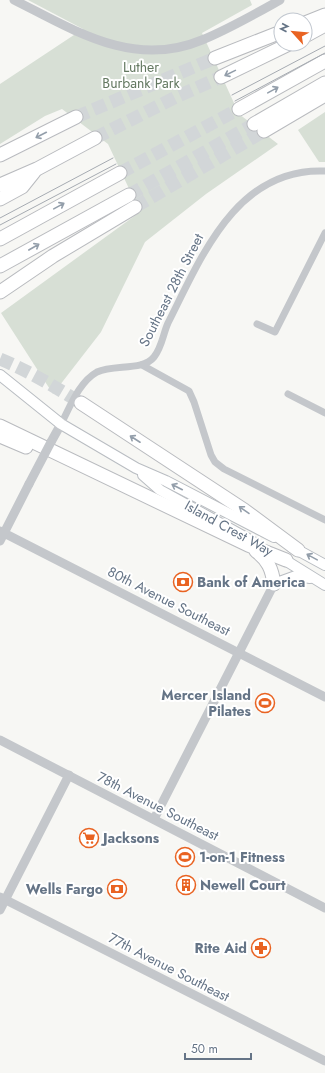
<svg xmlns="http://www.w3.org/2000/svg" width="325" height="1073" font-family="Jost,sans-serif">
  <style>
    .green { fill: #d7dfd5 }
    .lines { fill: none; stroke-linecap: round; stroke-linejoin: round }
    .motorway-tunnel { stroke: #d2d6d8; stroke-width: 13; stroke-dasharray: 13 6; stroke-linecap: butt }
    .secondary-casing { stroke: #b9bdc2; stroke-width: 12 }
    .motorway-casing { stroke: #b9bbbf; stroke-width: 15 }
    .minor { stroke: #c4c7cb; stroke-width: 7 }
    .tertiary { stroke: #c4c7cb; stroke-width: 9 }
    .secondary { stroke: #fff; stroke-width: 10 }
    .motorway { stroke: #fff; stroke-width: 13 }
    .tram { stroke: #a6abb2; stroke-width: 1 }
    .tertiary-bridge { stroke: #c4c7cb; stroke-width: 9 }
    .oneway { stroke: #939eaa }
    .labels { text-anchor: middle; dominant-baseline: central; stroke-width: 4; stroke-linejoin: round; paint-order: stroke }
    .park-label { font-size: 14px; fill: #637860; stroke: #fff }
    .street-label { font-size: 14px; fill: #657486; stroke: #fff }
    .poi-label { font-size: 14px; font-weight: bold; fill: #657486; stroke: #fff; text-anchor: start }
  </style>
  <rect width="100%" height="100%" fill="#f7f7f4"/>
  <g class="green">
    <path d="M28,0H250L252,5L202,33L239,114L278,144L206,194L145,242L101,332L53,394L1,313L140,212L108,144L62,109L45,116L0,144V84L83,29Z"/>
    <path d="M325,112V162H319L298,130Z"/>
  </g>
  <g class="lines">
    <g class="motorway-tunnel">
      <path d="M76,117L215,58"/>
      <path d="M95,138L176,97L221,77"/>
      <path d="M120,173L239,109"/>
      <path d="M129,195L254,124"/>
      <path d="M135,207L264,131"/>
      <path d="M0,359C29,371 55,387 81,403"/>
    </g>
    <defs>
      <g id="secondary">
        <path d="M0,375L61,424L136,468L166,481L274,537"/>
        <path d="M143,475L160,490L252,541"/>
        <path d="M292,547L325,565"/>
        <path d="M280,557L325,585"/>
        <path d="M274,584L296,576L310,578"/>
      </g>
      <g id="motorway">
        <path d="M305,23L325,15"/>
        <path d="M305,36L325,25"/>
        <path d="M215,58L281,32"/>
        <path d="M221,77L289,44"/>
        <path d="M239,109L325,61"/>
        <path d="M254,124L325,83"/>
        <path d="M264,131L325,95"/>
        <path d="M0,155L76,117"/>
        <path d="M0,185L37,169L95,138"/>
        <path d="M0,199L22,187L34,172"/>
        <path d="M0,239L120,173"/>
        <path d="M0,266L129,195"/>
        <path d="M0,292L53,256L135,207"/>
        <path d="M81,403L244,510L298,550"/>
        <path d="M0,426L248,545L286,560"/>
        <path d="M0,436L26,447"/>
        <path d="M256,551C268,560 272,569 274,584"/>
      </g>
    </defs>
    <use href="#secondary" class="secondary-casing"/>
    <use href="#motorway" class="motorway-casing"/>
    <g class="minor">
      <path d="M257,324L275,332L325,233"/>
      <path d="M142,365L189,391L194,402L211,455L215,462L224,469L325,520"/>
      <path d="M288,394L325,413"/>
      <path d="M61,424C70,407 79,382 97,372C114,364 143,371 154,357C162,347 163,334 168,323C201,258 236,167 325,171"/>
    </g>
    <g class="tertiary">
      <path d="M14,0C74,30 133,69 202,40C229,29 255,14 280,0"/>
      <path d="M51,442L61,424"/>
      <path d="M0,531L325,697"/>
      <path d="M0,541L29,484"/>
      <path d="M0,740L325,908"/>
      <path d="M154,819L274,584"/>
      <path d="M0,897L325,1061"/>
      <path d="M0,910L69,775"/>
    </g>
    <use href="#secondary" class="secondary"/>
    <use href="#motorway" class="motorway"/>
    <g class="tram">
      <path d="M232,95L325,46"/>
      <path d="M235,101L325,53"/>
      <path d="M0,218L113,158"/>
      <path d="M0,225L116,164"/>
    </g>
    <path class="tertiary-bridge" d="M29,484L51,442"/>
  </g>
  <defs><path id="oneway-shaft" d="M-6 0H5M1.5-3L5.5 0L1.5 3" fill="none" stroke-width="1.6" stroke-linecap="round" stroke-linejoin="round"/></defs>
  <g class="oneway">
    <use href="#oneway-shaft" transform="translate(230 73) rotate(154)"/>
    <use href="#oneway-shaft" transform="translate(273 90) rotate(-29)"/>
    <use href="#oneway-shaft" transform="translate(41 135) rotate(153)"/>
    <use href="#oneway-shaft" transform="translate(59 206) rotate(-29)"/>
    <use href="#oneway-shaft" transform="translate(34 247) rotate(-30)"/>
    <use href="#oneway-shaft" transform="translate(135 439) rotate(-147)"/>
    <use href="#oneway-shaft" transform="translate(177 487) rotate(-153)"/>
    <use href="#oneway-shaft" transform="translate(244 510) rotate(-145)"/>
    <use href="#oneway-shaft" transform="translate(312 557) rotate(-151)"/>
  </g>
  <defs>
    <symbol id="bank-ring" viewBox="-11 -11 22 22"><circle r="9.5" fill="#fff" stroke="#e96322" stroke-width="1.5"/><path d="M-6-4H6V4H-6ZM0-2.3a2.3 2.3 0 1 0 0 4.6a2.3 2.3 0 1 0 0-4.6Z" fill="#e96322"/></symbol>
    <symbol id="stadium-ring" viewBox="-11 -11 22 22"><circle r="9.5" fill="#fff" stroke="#e96322" stroke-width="1.5"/><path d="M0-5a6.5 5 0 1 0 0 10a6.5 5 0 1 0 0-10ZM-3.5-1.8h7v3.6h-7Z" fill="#e96322"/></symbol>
    <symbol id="supermarket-ring" viewBox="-11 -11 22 22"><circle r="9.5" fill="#fff" stroke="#e96322" stroke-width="1.5"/><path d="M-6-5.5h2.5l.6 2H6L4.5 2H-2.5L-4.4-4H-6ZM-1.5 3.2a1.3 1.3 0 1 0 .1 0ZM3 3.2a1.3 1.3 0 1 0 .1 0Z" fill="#e96322"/></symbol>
    <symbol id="building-ring" viewBox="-11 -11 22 22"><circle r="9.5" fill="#fff" stroke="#e96322" stroke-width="1.5"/><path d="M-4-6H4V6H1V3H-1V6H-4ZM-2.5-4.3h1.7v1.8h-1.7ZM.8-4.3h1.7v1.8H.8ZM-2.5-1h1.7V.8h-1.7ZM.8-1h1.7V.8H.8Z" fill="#e96322"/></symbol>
    <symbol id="pharmacy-ring" viewBox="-11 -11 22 22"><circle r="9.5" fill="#fff" stroke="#e96322" stroke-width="1.5"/><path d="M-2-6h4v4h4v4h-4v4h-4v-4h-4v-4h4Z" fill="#e96322"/></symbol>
  </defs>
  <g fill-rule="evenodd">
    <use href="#bank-ring" x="172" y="571" width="22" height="22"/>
    <use href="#stadium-ring" x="254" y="692" width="22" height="22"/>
    <use href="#supermarket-ring" x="78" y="827" width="22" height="22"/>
    <use href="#stadium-ring" x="174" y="846" width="22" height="22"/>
    <use href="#building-ring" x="175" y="874" width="22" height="22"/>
    <use href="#bank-ring" x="106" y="878" width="22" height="22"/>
    <use href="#pharmacy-ring" x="250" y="937" width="22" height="22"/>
  </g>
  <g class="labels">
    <g class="park-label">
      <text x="141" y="67">Luther<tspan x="141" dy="16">Burbank Park</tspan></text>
    </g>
    <g class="street-label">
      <text transform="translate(171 290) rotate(-63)">Southeast 28th Street</text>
      <text transform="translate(229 528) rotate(29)">Island Crest Way</text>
      <text transform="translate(169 601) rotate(27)">80th Avenue Southeast</text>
      <text transform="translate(158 806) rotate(27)">78th Avenue Southeast</text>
      <text transform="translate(169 967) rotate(27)">77th Avenue Southeast</text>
    </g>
    <g class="poi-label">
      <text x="197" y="582">Bank of America</text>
      <text x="251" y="695" text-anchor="end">Mercer Island<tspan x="251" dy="16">Pilates</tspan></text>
      <text x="103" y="838">Jacksons</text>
      <text x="199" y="857">1-on-1 Fitness</text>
      <text x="200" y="885">Newell Court</text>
      <text x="103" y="889" text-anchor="end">Wells Fargo</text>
      <text x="247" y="948" text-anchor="end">Rite Aid</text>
    </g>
  </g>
  <g transform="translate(293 32) rotate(297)"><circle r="19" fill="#ffffff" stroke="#c1c7cf"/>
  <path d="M0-3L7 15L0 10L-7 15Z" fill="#e96322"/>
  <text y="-6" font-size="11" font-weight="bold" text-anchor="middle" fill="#657486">N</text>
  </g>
  <path d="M185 1053v6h66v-6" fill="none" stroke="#657486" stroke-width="2"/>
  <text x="191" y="1053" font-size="12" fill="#657486" stroke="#ffffff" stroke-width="3" paint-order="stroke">50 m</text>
</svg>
